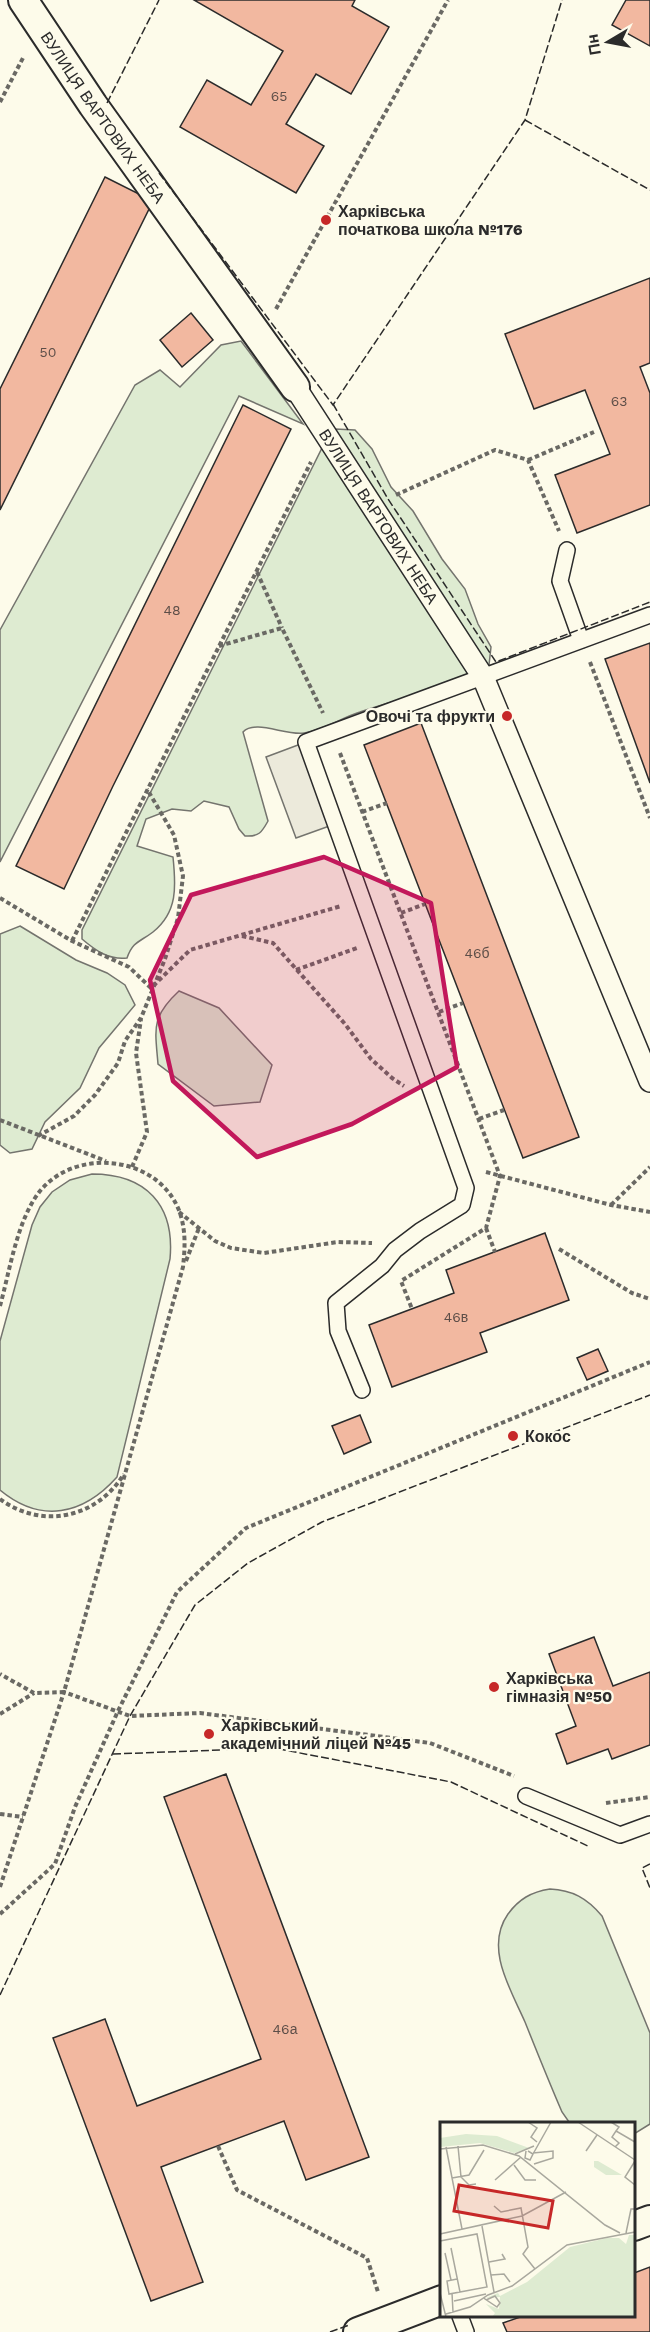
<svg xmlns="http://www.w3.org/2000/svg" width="650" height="2332" font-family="'Work Sans',sans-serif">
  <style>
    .green { fill: #deebd1; stroke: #74746e; stroke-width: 1.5 }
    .parking { fill: #eceadb; stroke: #74746e; stroke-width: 1.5 }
    .building { fill: #f2b8a0; stroke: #2b2b2b; stroke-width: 1.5 }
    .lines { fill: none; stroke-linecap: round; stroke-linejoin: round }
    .service-casing { stroke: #2b2b2b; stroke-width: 18 }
    .pedestrian-casing { stroke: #2b2b2b; stroke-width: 24 }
    .minor-casing { stroke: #2b2b2b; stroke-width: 32 }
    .path { stroke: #6a6964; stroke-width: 4; stroke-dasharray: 4.5 3; stroke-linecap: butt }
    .service { stroke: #fdfbea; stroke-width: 15 }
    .pedestrian { stroke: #fdfbea; stroke-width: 21 }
    .minor { stroke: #fdfbea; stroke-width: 28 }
    .fence { stroke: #2b2b2b; stroke-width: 1.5; stroke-dasharray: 8 3; stroke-linecap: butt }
    .marked { fill: #c2185b; fill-opacity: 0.2; stroke: #c2185b; stroke-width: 4.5; stroke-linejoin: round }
    .poi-dot { fill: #c62828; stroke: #fdfbea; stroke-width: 2 }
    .labels { text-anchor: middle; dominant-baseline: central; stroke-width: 4.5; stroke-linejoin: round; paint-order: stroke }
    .number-label { font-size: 14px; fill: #5d4e48 }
    .street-label { font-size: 16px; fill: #2b2b2b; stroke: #fdfbea }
    .poi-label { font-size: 16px; font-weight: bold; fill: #2b2b2b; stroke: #fdfbea; text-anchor: start }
    .inset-road { fill: none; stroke: #a9a89e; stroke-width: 1.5 }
    .view { fill: #c62828; fill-opacity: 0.15; stroke: #c62828; stroke-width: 3 }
    .inset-edge { fill: none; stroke: #2b2b2b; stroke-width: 3 }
  </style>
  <rect width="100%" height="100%" fill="#fdfbea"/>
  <g class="green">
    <path d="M241,341L303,424L239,396L0,862V630L135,385L160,370L180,387L221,345Z"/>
    <path d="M335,429L355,430L372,449L391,487L413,511L442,559L465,589L478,624L491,647L489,665C450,689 403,697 360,712C341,718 324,730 304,733C286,736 255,719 243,732L268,821C262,832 259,837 245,836L239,829L229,807L204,801L191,811L172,809L146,819L137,846L173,857C176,886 178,912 153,932C140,942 133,941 127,958C109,960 96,951 82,939V930L324,444Z"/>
    <path d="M20,926L76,960L107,973L125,985L135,1005L99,1048L80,1088L45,1122L32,1149L10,1153L0,1145V934Z"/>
    <path d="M179,991L219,1008L272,1065L260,1102L214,1106L158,1064C155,1028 151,1017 179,991Z"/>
    <path d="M92,1174C146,1174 175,1205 170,1259L117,1477C83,1515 41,1524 0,1490V1341L32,1225L40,1207L52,1192L70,1180Z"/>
    <path d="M550,1889C572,1890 587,1898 602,1916L650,2033V2124L634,2134V2124L569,2122L562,2112C549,2082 537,2052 525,2022C511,1990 484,1948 508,1914C519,1899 531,1892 550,1889Z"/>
  </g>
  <path class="parking" d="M306,742L335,824L296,838L266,757Z"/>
  <g class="building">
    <path d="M194,0H355L352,6L389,27L351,94L316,74L286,124L324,146L296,193L180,127L207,80L251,105L283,51Z"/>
    <path d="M626,0H650V46L612,25Z"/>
    <path d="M105,177L153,201L0,510V389Z"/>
    <path d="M650,278V363L640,367L650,393V505L577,533L555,475L610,454L585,390L534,409L505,334Z"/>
    <path d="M191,313L213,340L182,367L160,340Z"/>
    <path d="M243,405L291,429L113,786L64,889L16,866Z"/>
    <path d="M650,643V783L605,659Z"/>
    <path d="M421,723L579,1137L523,1158L364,745Z"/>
    <path d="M545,1233L569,1300L480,1333L487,1352L392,1387L369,1325L454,1293L446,1270Z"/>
    <path d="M598,1349L608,1371L587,1380L577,1358Z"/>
    <path d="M360,1415L371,1442L344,1454L332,1426Z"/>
    <path d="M594,1637L613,1686L650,1672V1745L612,1759L608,1749L567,1764L556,1734L576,1726L549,1654Z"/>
    <path d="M226,1774L369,2157L306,2180L284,2121L161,2167L203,2282L151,2301L53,2038L105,2019L137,2106L261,2059L164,1797Z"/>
    <path d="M650,2267V2332H507L503,2323L523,2316H634V2273Z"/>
  </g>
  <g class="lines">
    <defs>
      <g id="service">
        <path d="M567,550L560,581L581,640"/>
        <path d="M362,1390L338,1331L336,1303L382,1266L395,1250L420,1231L462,1205L466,1188L306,742L650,615"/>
        <path d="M526,1796L620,1835L650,1824"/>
        <path d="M460,2316L466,2332"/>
      </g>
      <g id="pedestrian">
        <path id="s1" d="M295,387L483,677L650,1081"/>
      </g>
      <g id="minor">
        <path id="s2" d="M23,0L93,105L295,387"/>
        <path d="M634,2226L650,2220"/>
        <path d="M358,2332L442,2300"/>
      </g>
    </defs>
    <use href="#service" class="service-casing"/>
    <use href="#pedestrian" class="pedestrian-casing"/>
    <use href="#minor" class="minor-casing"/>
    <g class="path">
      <path d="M0,102L24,56"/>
      <path d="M276,309L448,0"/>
      <path d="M528,460L594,432"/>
      <path d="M396,495L495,450L528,460L559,531"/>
      <path d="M257,572L282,628"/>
      <path d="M219,646L282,628L323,713"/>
      <path d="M590,662L650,818"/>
      <path d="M340,753L500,1176L486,1228L401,1281L412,1309"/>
      <path d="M362,812L387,803"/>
      <path d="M0,898L72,941L129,967L151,988L190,950L341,906"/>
      <path d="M401,913L425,904"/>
      <path d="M242,936L273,943L345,1024L371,1059L392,1078L404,1086"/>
      <path d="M72,941L311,462"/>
      <path d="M296,970L357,948"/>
      <path d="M439,1012L463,1003"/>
      <path d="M479,1119L504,1110"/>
      <path d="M0,1120L106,1161"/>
      <path d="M38,1136L74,1116L95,1095L118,1063L125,1041L141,1018L165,959L178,918L183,876L174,835L147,789"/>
      <path d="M132,1167L147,1132L136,1053L141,1019"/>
      <path d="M486,1172L611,1205L650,1212"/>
      <path d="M611,1205L650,1167"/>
      <path d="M179,1212L215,1241L231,1248L264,1253L338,1242L372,1243"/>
      <path d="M486,1228L495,1252"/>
      <path d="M559,1249L632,1293L650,1299"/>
      <path d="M186,1261L199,1228"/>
      <path d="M0,1306C10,1270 17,1220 40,1191C77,1146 160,1156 180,1213C186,1232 185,1248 183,1267L64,1692L34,1693L0,1674"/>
      <path d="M0,1499C42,1530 97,1518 124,1474"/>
      <path d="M0,1714L34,1693"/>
      <path d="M606,1803L650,1797"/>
      <path d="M0,1814L23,1817"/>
      <path d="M0,1887L64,1692L130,1716L200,1713L430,1743L514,1776"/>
      <path d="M0,1914L55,1864L75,1807L118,1711L177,1592L246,1528L650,1362"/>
      <path d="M218,2146L237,2190L367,2258L378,2292"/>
    </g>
    <use href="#service" class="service"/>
    <use href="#pedestrian" class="pedestrian"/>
    <use href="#minor" class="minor"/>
    <g class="fence">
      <path d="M107,103L159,0"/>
      <path d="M525,120L650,190"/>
      <path d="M159,173L333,405L525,120L562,0"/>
      <path d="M333,404L388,499L496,662L650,602"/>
      <path d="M113,1754L274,1748L451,1782L590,1847"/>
      <path d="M650,1864L642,1868L650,1888"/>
      <path d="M0,1995L130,1716L195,1605L248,1563L322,1522L650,1395"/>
      <path d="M330,2332L349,2325"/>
    </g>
  </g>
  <path class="marked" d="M324,857L431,903L457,1067L352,1124L257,1157L173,1081L150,980L191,895Z"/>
  <g class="poi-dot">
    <circle cx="326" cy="220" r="6"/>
    <circle cx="507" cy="716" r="6"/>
    <circle cx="513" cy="1436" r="6"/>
    <circle cx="494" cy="1687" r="6"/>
    <circle cx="209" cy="1734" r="6"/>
  </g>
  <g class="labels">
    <g class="number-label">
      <text x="279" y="96">65</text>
      <text x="48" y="352">50</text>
      <text x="619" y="401">63</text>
      <text x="172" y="610">48</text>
      <text x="477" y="953">46б</text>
      <text x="456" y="1317">46в</text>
      <text x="285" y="2029">46а</text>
    </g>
    <g class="street-label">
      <text stroke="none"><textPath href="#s2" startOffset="142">ВУЛИЦЯ ВАРТОВИХ НЕБА</textPath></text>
      <text stroke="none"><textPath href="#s1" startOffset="154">ВУЛИЦЯ ВАРТОВИХ НЕБА</textPath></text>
    </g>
    <g class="poi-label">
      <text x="338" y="211">Харківська<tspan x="338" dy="18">початкова школа №176</tspan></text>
      <text x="495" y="716" text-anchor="end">Овочі та фрукти</text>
      <text x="525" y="1436">Кокос</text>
      <text x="506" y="1678">Харківська<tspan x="506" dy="18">гімназія №50</tspan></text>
      <text x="221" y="1725">Харківський<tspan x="221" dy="18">академічний ліцей №45</tspan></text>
    </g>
  </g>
  <g transform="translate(440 2122)">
    <rect width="195" height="195" fill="#fdfbea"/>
    <path d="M26,12L57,14L89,26L74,31L40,21L0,25V16ZM154,39H158L182,53H166L154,45ZM189,113H195V195H52L55,191L46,182L59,187L60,175L46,176L58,171L60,174L87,160L130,125L167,116H179L186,122Z" fill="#deebd1"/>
    <path class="inset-road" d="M88,0L97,6L91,15L97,20M138,0L195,38M171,0L179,5L176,9L195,20M18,24L21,55L29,63L36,62M6,25L22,107M175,25L179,21L172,15L176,9M0,27L43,23L79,34L165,103L180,111M86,29L85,36L90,38L93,32L88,29M146,29L157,13M93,31L113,29V36L94,42M75,32L94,24M93,32L111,0M195,39L185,55L195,63M74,43L85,58H96M12,56L29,53L44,28M55,58L81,35M54,84L61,90L81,86L88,125L83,132L95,147M42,104L54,170M186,111L191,87H195M0,112L82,94L126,70M0,119L37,112L47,165L9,172L7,159L17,157M11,126L20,170M5,131L11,158M49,140L65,137L62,132M51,153L64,152L70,160M0,171L6,195M12,171L13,190M44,176L45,177L57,185L60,181L55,174L46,178M14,179L46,172M6,192L30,185L48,173L72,164L127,123L195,110"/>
    <path class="view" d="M19,63L113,79L108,106L14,89Z"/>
    <rect width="195" height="195" class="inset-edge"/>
  </g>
  <g transform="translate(608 42) rotate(260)" stroke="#fdfbea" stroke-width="4.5" paint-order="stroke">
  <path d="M0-4.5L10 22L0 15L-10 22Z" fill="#2b2b2b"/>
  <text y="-9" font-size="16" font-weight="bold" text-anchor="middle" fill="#2b2b2b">Пн</text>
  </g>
</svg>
